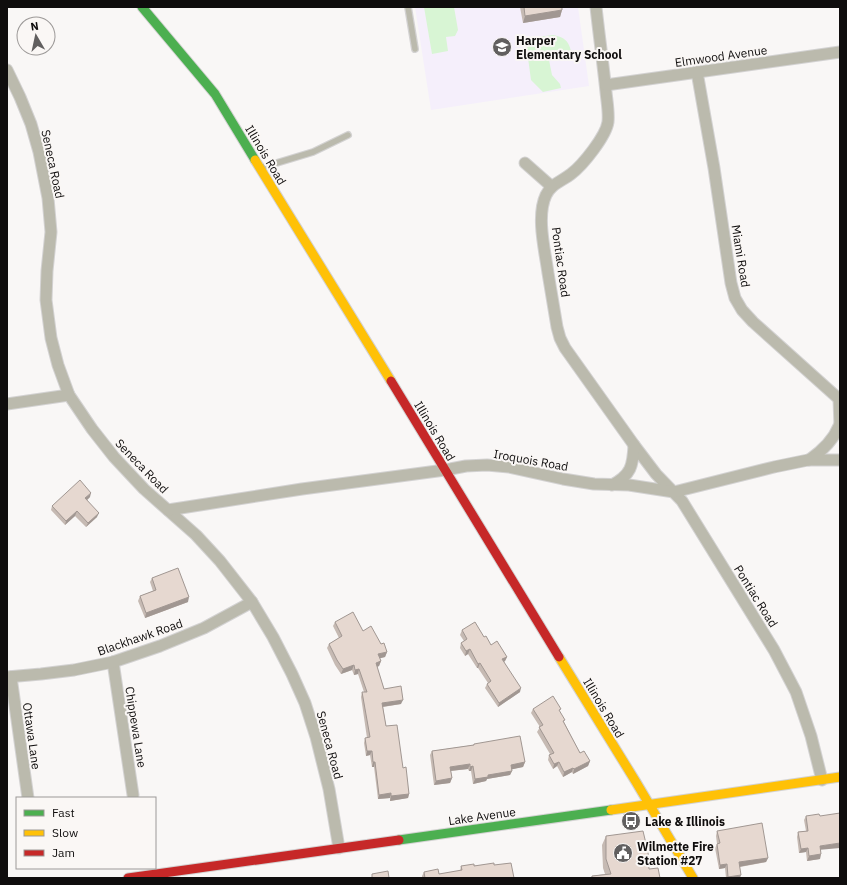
<svg xmlns="http://www.w3.org/2000/svg" width="847" height="885" font-family="'IBM Plex Sans',sans-serif">
  <style>
    .education { fill: #f5effb }
    .green { fill: #d8f5d4 }
    .lines { fill: none; stroke-linecap: round; stroke-linejoin: round }
    .lane-casing { stroke: #d3d2d2; stroke-width: 8 }
    .street-casing { stroke: #d3d2d2; stroke-width: 13 }
    .fast-casing { stroke: #d3d2d2; stroke-width: 11 }
    .slow-casing { stroke: #d3d2d2; stroke-width: 11 }
    .jam-casing { stroke: #d3d2d2; stroke-width: 11 }
    .lane { stroke: #bbbaad; stroke-width: 5.5 }
    .street { stroke: #bbbaad; stroke-width: 11 }
    .fast { stroke: #4caf50; stroke-width: 9 }
    .slow { stroke: #ffc107; stroke-width: 9 }
    .jam { stroke: #c62828; stroke-width: 9 }
    .wall { fill: #c6bab3 }
    .shaded-wall { fill: #a19792 }
    .building { fill: #e6d8d0; stroke: #a19792 }
    .labels { text-anchor: middle; dominant-baseline: central; stroke-width: 4; stroke-linejoin: round; paint-order: stroke }
    .poi-label { font-size: 12px; font-weight: bold; fill: #0f0d0d; stroke: #faf7f5; text-anchor: start }
    .street-label { font-size: 12px; fill: #0f0d0d; stroke: #faf7f5 }
  </style>
  <rect width="100%" height="100%" fill="#f9f7f6"/>
  <path class="education" d="M415,7H578L589,86L431,110Z"/>
  <g class="green">
    <path d="M424,7H454L458,30L455,36L446,37L448,51L432,54Z"/>
    <path d="M553,35C567,38 569,42 572,55L549,60L552,75L560,84L561,88L543,92L531,80L526,43L530,38Z"/>
  </g>
  <g class="lines">
    <defs>
      <g id="lane">
        <path d="M408,7L415,49"/>
        <path d="M260,168L313,152L348,135"/>
      </g>
      <g id="street">
        <path d="M596,7C599,35 603,63 606,92C607,102 609,112 608,122C606,136 583,165 571,174C562,181 551,184 546,195C536,216 545,251 548,273C551,291 554,309 557,327L560,338L565,348L634,445L656,474L682,501L774,650L796,692L811,736L822,780"/>
        <path d="M7,70L20,97L31,124L39,152L48,198L51,232L47,271L46,300L51,338L58,365L69,395L92,429L114,457L144,489L196,535L220,561L252,602L273,637L292,674L305,703L316,737L329,789L339,848"/>
        <path d="M697,72L714,168L731,283L735,298L742,310L753,322L839,399L840,427"/>
        <path d="M606,85L840,52"/>
        <path d="M525,163L551,186"/>
        <path d="M7,404L69,395"/>
        <path d="M809,460C822,451 833,441 839,426"/>
        <path d="M612,485C631,475 633,466 634,445"/>
        <path d="M168,510L302,489L445,470L466,466L487,465L509,467L563,479L594,484L629,485L674,492L774,467L808,460H840"/>
        <path d="M113,662L133,795"/>
        <path d="M7,677L41,674L74,670L113,662L160,646L204,628L252,602"/>
        <path d="M11,677L28,798"/>
      </g>
      <g id="fast">
        <path d="M142,7L215,94L255,160"/>
        <path d="M399,840L611,810"/>
      </g>
      <g id="slow">
        <path d="M255,160L391,381"/>
        <path d="M559,657L636,782L693,878"/>
        <path d="M611,810L840,777"/>
      </g>
      <g id="jam">
        <path d="M391,381L559,657"/>
        <path d="M128,878L399,840"/>
      </g>
    </defs>
    <use href="#lane" class="lane-casing"/>
    <use href="#street" class="street-casing"/>
    <use href="#fast" class="fast-casing"/>
    <use href="#slow" class="slow-casing"/>
    <use href="#jam" class="jam-casing"/>
    <use href="#lane" class="lane"/>
    <use href="#street" class="street"/>
    <use href="#fast" class="fast"/>
    <use href="#slow" class="slow"/>
    <use href="#jam" class="jam"/>
  </g>
  <g class="wall">
    <path d="M520,7H562V10L560,17L523,23Z"/>
    <path d="M90,497L87,500L97,517L86,527L75,516L65,525L51,510L52,506Z"/>
    <path d="M152,578L188,602L145,618L138,601L140,596L153,591L150,582Z"/>
    <path d="M335,622L363,631L381,644L387,652L385,657L380,658L381,661L379,666L377,667L384,689L401,704L383,707L386,726L403,768L409,794L408,798L390,801V798L378,799L374,767H372L370,755L366,756L364,743L365,738H367L361,697L362,692H364L358,674L354,675L352,670L341,674L335,665L327,648L329,644L339,638L333,626Z"/>
    <path d="M462,630L484,637L491,645L507,657L505,661L504,662L520,692L498,707L485,688L487,684L488,683L478,668H477L468,654L465,656L460,648L461,643L464,641L460,635Z"/>
    <path d="M533,709L560,712L564,722L580,753L590,761L588,766L573,774L572,772L563,777L557,766L553,769L548,760L549,755L550,754L537,732L540,727L531,713Z"/>
    <path d="M474,744L525,762L523,767L512,769V771L510,775L487,779L486,781L473,784L471,771H469L468,769L451,771L452,778L450,783L434,785L430,755L432,751L473,745Z"/>
    <path d="M806,816L821,850L820,859L807,861L806,852L799,853L797,837L798,832L806,831L804,820Z"/>
    <path d="M717,831L768,858L766,862L740,867V878H726L725,868L719,869L715,848L717,844L716,836Z"/>
    <path d="M606,836L649,869L660,878H591L592,876L605,874L603,868L602,845Z"/>
    <path d="M494,865L514,878H422V876L424,872L439,874L460,871L461,866Z"/>
  </g>
  <g class="shaded-wall">
    <path d="M562,10L560,17L523,23L525,16Z"/>
    <path d="M91,493L90,497L84,503L85,498Z"/>
    <path d="M77,511L75,516L65,525L66,521Z"/>
    <path d="M99,513L97,517L86,527L88,523Z"/>
    <path d="M189,597L188,602L145,618L146,613Z"/>
    <path d="M470,649L468,654L465,656L466,651Z"/>
    <path d="M387,652L385,657L377,659L378,654Z"/>
    <path d="M507,657L505,661L500,664L502,659Z"/>
    <path d="M381,661L379,666L374,668L376,663Z"/>
    <path d="M480,663L478,668H477L478,664Z"/>
    <path d="M354,665L352,670L341,674L343,669Z"/>
    <path d="M359,669L358,674L354,675L355,670Z"/>
    <path d="M521,688L520,692L498,707L499,703Z"/>
    <path d="M403,700L401,704L381,707L382,703Z"/>
    <path d="M367,751H372L370,755L366,756Z"/>
    <path d="M590,761L588,766L573,774L574,769Z"/>
    <path d="M373,762H375L374,767H372Z"/>
    <path d="M525,762L523,767L509,770L511,765Z"/>
    <path d="M559,762L557,766L553,769L554,764Z"/>
    <path d="M470,764L468,769L449,771L450,767Z"/>
    <path d="M473,766L471,771H469L470,767Z"/>
    <path d="M573,768L572,772L563,777L564,772Z"/>
    <path d="M512,771L510,775L487,779L486,781L473,784L475,779L488,775Z"/>
    <path d="M452,778L450,783L434,785L436,781Z"/>
    <path d="M391,793L390,798L378,799L379,795Z"/>
    <path d="M409,794L408,798L390,801L391,796Z"/>
    <path d="M840,843V848L818,850L820,846Z"/>
    <path d="M808,848L806,852L799,853L801,849Z"/>
    <path d="M821,854L820,859L807,861L809,856Z"/>
    <path d="M768,858L766,862L738,867L739,862Z"/>
    <path d="M727,864L725,868L719,869L720,865Z"/>
    <path d="M741,875L740,878H728V877Z"/>
  </g>
  <g class="building">
    <path d="M524,7H562V10L525,16Z"/>
    <path d="M80,480L91,493L85,498L99,513L88,523L77,511L66,521L52,506Z"/>
    <path d="M178,568L189,597L146,613L140,596L156,590L152,578Z"/>
    <path d="M353,612L363,631L371,626L381,644L384,643L387,652L378,654L381,661L376,663L384,689L401,686L403,700L382,703L386,726L397,725L403,768L406,767L409,794L391,796V793L379,795L375,762H373L372,751H367L365,738L370,737L362,692H367L359,669L355,670L354,665L343,669L337,660L329,644L342,636L335,622Z"/>
    <path d="M475,622L484,637L486,636L491,645L497,641L507,657L502,659L521,688L499,703L487,684L491,681L480,663L478,664L470,649L466,651L461,643L467,639L462,630Z"/>
    <path d="M553,696L561,709L559,710L565,720L563,721L580,753L584,751L590,761L574,769L573,768L564,772L559,762L554,764L549,755L554,753L539,727L543,725L533,709Z"/>
    <path d="M520,736L525,762L511,765L512,771L488,775V777L475,779L473,766L470,767V764L450,767L452,778L436,781L432,751L474,745V744Z"/>
    <path d="M840,813V843L820,846L821,854L809,856L808,848L801,849L798,832L808,831L806,816L819,814L820,816Z"/>
    <path d="M762,823L768,858L739,862L741,875L728,877L727,864L720,865L717,844L720,843L717,831Z"/>
    <path d="M643,831L648,852L649,869L658,868L660,878H592V876L611,874L606,859V836Z"/>
    <path d="M494,863V865L511,863L514,878H425L424,872L438,869L439,874L462,870L461,866L474,864V866Z"/>
    <path d="M388,871L389,878H372V874Z"/>
  </g>
  <defs>
    <symbol id="school-disc" viewBox="-11 -11 22 22"><circle r="9.5" fill="#615f5f" stroke="#faf7f5"/><path d="M0-5L7-2L0 1L-7-2ZM-4 1L0 2.5L4 1V4Q0 6-4 4Z" fill="#fff"/></symbol>
    <symbol id="bus-disc" viewBox="-11 -11 22 22"><circle r="9.5" fill="#615f5f" stroke="#faf7f5"/><path d="M-5-6H5V4H4V6H2V4H-2V6H-4V4H-5ZM-3.5-4V0h7V-4ZM-3.5 1.2v1.5H-2V1.2ZM2 1.2v1.5H3.5V1.2Z" fill="#fff"/></symbol>
    <symbol id="civic-disc" viewBox="-11 -11 22 22"><circle r="9.5" fill="#615f5f" stroke="#faf7f5"/><path d="M-.6-6.5H3V-4.5H.6V-3L4-1V1h2V6H-6V1h2V-1L-.6-3ZM-1.2 2.5V6h2.4V2.5Z" fill="#fff"/></symbol>
  </defs>
  <g fill-rule="evenodd">
    <use href="#school-disc" x="491" y="36" width="22" height="22"/>
    <use href="#bus-disc" x="620" y="810" width="22" height="22"/>
    <use href="#civic-disc" x="612" y="842" width="22" height="22"/>
  </g>
  <g class="labels">
    <g class="poi-label">
      <text x="516" y="40">Harper<tspan x="516" dy="14">Elementary School</tspan></text>
      <text x="645" y="821">Lake &amp; Illinois</text>
      <text x="637" y="846">Wilmette Fire<tspan x="637" dy="14">Station #27</tspan></text>
    </g>
    <g class="street-label">
      <text transform="translate(721 56) rotate(-8)">Elmwood Avenue</text>
      <text transform="translate(266 155) rotate(59)">Illinois Road</text>
      <text transform="translate(53 164) rotate(78)">Seneca Road</text>
      <text transform="translate(741 256) rotate(81)">Miami Road</text>
      <text transform="translate(561 262) rotate(82)">Pontiac Road</text>
      <text transform="translate(435 431) rotate(59)">Illinois Road</text>
      <text transform="translate(531 460) rotate(10)">Iroquois Road</text>
      <text transform="translate(142 466) rotate(46)">Seneca Road</text>
      <text transform="translate(756 596) rotate(58)">Pontiac Road</text>
      <text transform="translate(140 637) rotate(-19)">Blackhawk Road</text>
      <text transform="translate(604 708) rotate(59)">Illinois Road</text>
      <text transform="translate(136 727) rotate(81)">Chippewa Lane</text>
      <text transform="translate(32 736) rotate(82)">Ottawa Lane</text>
      <text transform="translate(330 745) rotate(75)">Seneca Road</text>
      <text transform="translate(482 816) rotate(-8)">Lake Avenue</text>
    </g>
  </g>
  <rect width="847" height="885" fill="none" stroke="#0f0d0d" stroke-width="16"/>
  <rect x="16" y="797" width="140" height="72" fill="#faf7f5" stroke="#9c9998"/>
  <rect x="24" y="810" width="20" height="6" fill="#4caf50" stroke="#9c9998"/>
  <text x="52" y="817" font-size="12" fill="#0f0d0d">Fast</text>
  <rect x="24" y="830" width="20" height="6" fill="#ffc107" stroke="#9c9998"/>
  <text x="52" y="837" font-size="12" fill="#0f0d0d">Slow</text>
  <rect x="24" y="850" width="20" height="6" fill="#c62828" stroke="#9c9998"/>
  <text x="52" y="857" font-size="12" fill="#0f0d0d">Jam</text>
  <g transform="translate(36 36) rotate(351)"><circle r="19" fill="#faf7f5" stroke="#9c9998"/>
  <path d="M0-3L7 15L0 10L-7 15Z" fill="#615f5f"/>
  <text y="-6" font-size="11" font-weight="bold" text-anchor="middle" fill="#0f0d0d">N</text>
  </g>
</svg>
